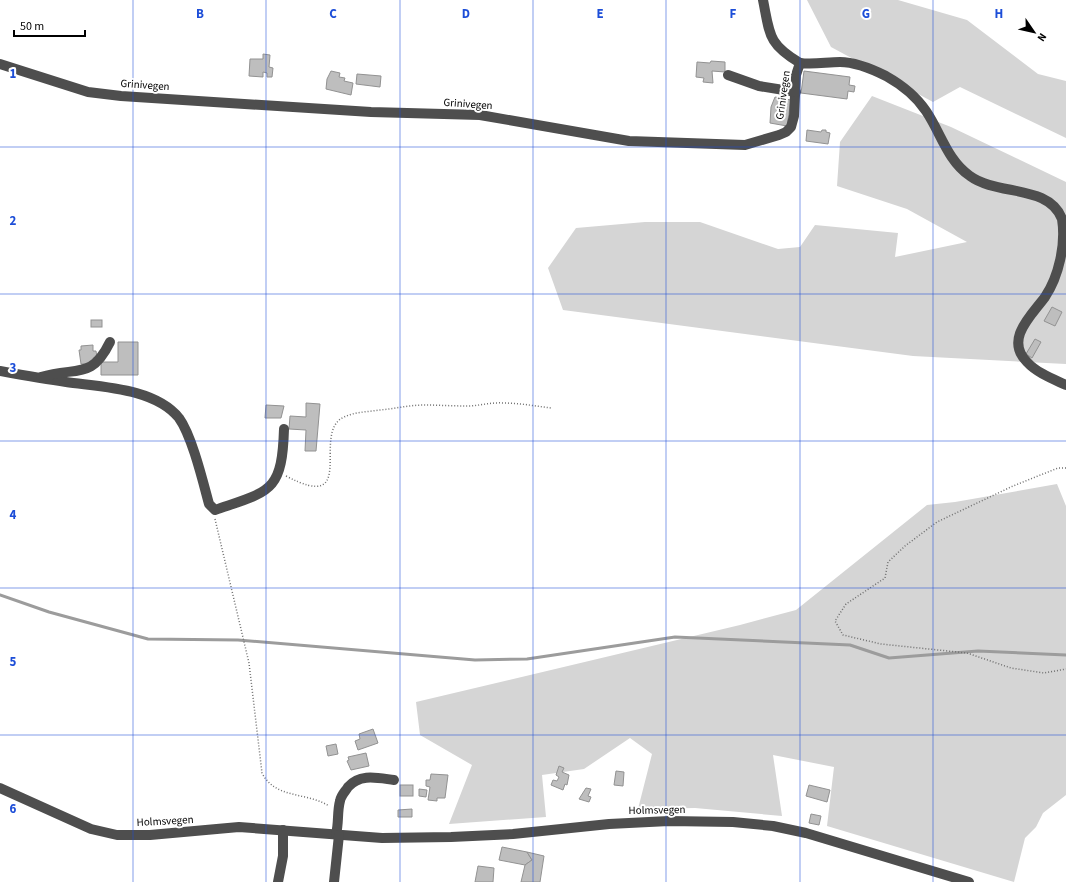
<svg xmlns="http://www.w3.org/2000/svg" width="1066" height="882" font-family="'Source Sans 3',sans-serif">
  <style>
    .green { fill: #d5d5d5 }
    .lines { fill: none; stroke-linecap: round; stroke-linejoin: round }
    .stream { stroke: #9c9c9c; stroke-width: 3 }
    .building { fill: #bebebe; stroke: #929292 }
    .path { stroke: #707070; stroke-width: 1.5; stroke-dasharray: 1 2; stroke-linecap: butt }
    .minor { stroke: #4e4e4e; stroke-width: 10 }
    .grid { fill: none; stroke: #1d4ed8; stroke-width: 1; stroke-opacity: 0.55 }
    .labels { text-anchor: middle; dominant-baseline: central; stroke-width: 4; stroke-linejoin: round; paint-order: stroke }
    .street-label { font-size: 11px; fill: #000; stroke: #fff }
    .grid-label { font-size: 13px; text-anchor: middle; font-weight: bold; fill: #1d4ed8; stroke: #fff; stroke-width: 4; stroke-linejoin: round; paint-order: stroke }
  </style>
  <rect width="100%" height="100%" fill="#fff"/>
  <g class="green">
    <path d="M807,0H898L967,20L1038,74L1066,81V138L960,87L933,102L831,47Z"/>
    <path d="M872,96L951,127L1066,182V364L913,356L563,310L548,268L576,228L645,222H700L778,249L800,247L815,225L898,233L895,257L967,242L907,209L837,186L840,142Z"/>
    <path d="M1057,484L1066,506V795L1043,813L1036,827L1025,838L1014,882L827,826L834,767L773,755L782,816L695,808L638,809L652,754L630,738L584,769L542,775L546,817L449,824L472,765L420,735L416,702L740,625L796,610L927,505L955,502Z"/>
  </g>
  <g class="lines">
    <path class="stream" d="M0,595L49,612L148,639L238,640L475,660L527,659L675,637L850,645L889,658L978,651L1066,655"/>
  </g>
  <g class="building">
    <path d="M263,54L270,55L269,67L273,68L272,77H267V73L263,72V77L249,76L250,59H263Z"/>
    <path d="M711,61L725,62V72L712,71L713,83L703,82L704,78L696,77L697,62L710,63Z"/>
    <path d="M331,71L340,73L339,77L345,78L344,81L353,83L351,95L326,89L327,79Z"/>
    <path d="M804,71L850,77L849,85L855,86L854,92L848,91L847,99L801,93Z"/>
    <path d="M357,74L381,76L380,87L356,84Z"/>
    <path d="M775,97L791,100L787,126L770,123L771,107Z"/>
    <path d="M807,130L821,132L822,130H826V132L830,133L828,144L806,141Z"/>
    <path d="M1052,307L1062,312L1055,326L1044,321Z"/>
    <rect x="91" y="320" width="11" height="7"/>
    <path d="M1035,339L1041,342L1032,358L1026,354Z"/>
    <path d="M118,342H138V375H101V362H118Z"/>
    <path d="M93,345V351H96L97,357L93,358V364H81L79,350H81V346Z"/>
    <path d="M306,403L320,404L316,451H305L306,430L289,429L290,416L306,417Z"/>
    <path d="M266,405L284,406L281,418H265Z"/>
    <path d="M373,729L378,743L358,750L355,741L360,739L359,734Z"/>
    <path d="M336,744L338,754L328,756L326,746Z"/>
    <path d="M366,753L369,766L351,770L347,761L349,760L348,757Z"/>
    <path d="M559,766L564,768L562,772L569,775L567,785L565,784L563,790L551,785L553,780L557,781L559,777L556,775Z"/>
    <path d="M616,771L624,772L623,786L614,785Z"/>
    <path d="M431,774L448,775L445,798H437V801L428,800L430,787L426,786V780H430Z"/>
    <rect x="400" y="785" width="13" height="11"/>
    <path d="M809,785L830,790L827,802L806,796Z"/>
    <path d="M586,788L591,789L588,796L591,797L589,802L579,799Z"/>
    <path d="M419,789L427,790L426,797L419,796Z"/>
    <path d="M412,809V817H398V810Z"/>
    <path d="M811,814L821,816L819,825L809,823Z"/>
    <path d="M502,847L527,852L532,860L525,865L499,860Z"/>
    <path d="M527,852L544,856L540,882H521L525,865L532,860Z"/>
    <path d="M478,866L494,868L493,882H475Z"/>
  </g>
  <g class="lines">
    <g class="path">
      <path d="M1066,468H1058L1013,486L937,522L905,546L888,562L885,578L846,604L835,621L843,635L881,644L967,653L1011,668L1044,673L1066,669"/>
      <path d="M286,476C360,515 310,432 344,417C354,412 367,412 379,410C394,409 409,405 424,405C438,405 453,406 467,406C479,406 491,402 503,403C519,403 535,406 551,408"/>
      <path d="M215,519L249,663L262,773C275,799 307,792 329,806"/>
    </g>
    <g class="minor">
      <path d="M800,63C813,65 827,62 840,62C855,62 872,69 886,76C902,85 916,96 926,111C941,133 947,160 970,176C997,196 1049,184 1062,219C1066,244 1059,276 1045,297C1032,315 1004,339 1027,362C1037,373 1053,379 1066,385"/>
      <path d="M0,64L88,92L121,96L371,112L480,115L629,141L745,145L779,135L786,132L791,127L794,116L796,75L800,63C768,44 770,35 763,0"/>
      <path d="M728,75L759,86L796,92"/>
      <path d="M0,371C22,375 44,379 66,382C101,387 155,388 179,418C192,436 203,482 209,504L215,510C270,491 282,493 284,429"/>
      <path d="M41,377C76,366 91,381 110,342"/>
      <path d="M0,788L91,829L117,835H150L239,827L382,838L451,837L513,834L609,824L669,821L733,822L773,826L806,833L969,882"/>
      <path d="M336,834C339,823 337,812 340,801C341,795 345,792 348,787C360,773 378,778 394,780"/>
      <path d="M278,882L283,856V830"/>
      <path d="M334,882L339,835"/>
    </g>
  </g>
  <path class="grid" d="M133,0V882M266,0V882M400,0V882M533,0V882M666,0V882M800,0V882M933,0V882M0,147H1066M0,294H1066M0,441H1066M0,588H1066M0,735H1066"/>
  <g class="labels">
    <g class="street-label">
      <text transform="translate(145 85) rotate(4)">Grinivegen</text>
      <text transform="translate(783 95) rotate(-82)">Grinivegen</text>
      <text transform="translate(468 104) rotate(4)">Grinivegen</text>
      <text transform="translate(657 810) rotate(-1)">Holmsvegen</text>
      <text transform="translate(165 821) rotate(-3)">Holmsvegen</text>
    </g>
  </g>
  <g class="grid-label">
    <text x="200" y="18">B</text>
    <text x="333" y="18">C</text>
    <text x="466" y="18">D</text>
    <text x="600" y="18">E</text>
    <text x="733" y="18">F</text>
    <text x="866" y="18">G</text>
    <text x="999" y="18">H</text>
    <text x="13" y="78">1</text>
    <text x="13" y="225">2</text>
    <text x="13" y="372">3</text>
    <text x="13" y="519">4</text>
    <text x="13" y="666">5</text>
    <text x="13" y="813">6</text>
  </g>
  <g transform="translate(1034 32) rotate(124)" stroke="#ffffff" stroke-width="3" paint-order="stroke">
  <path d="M0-3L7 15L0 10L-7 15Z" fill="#000000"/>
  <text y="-6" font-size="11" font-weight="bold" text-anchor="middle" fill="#000000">N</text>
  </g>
  <path d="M14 30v6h71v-6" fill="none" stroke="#000000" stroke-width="2"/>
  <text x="20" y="30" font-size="12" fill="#000000" stroke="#ffffff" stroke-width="3" paint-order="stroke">50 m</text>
</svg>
